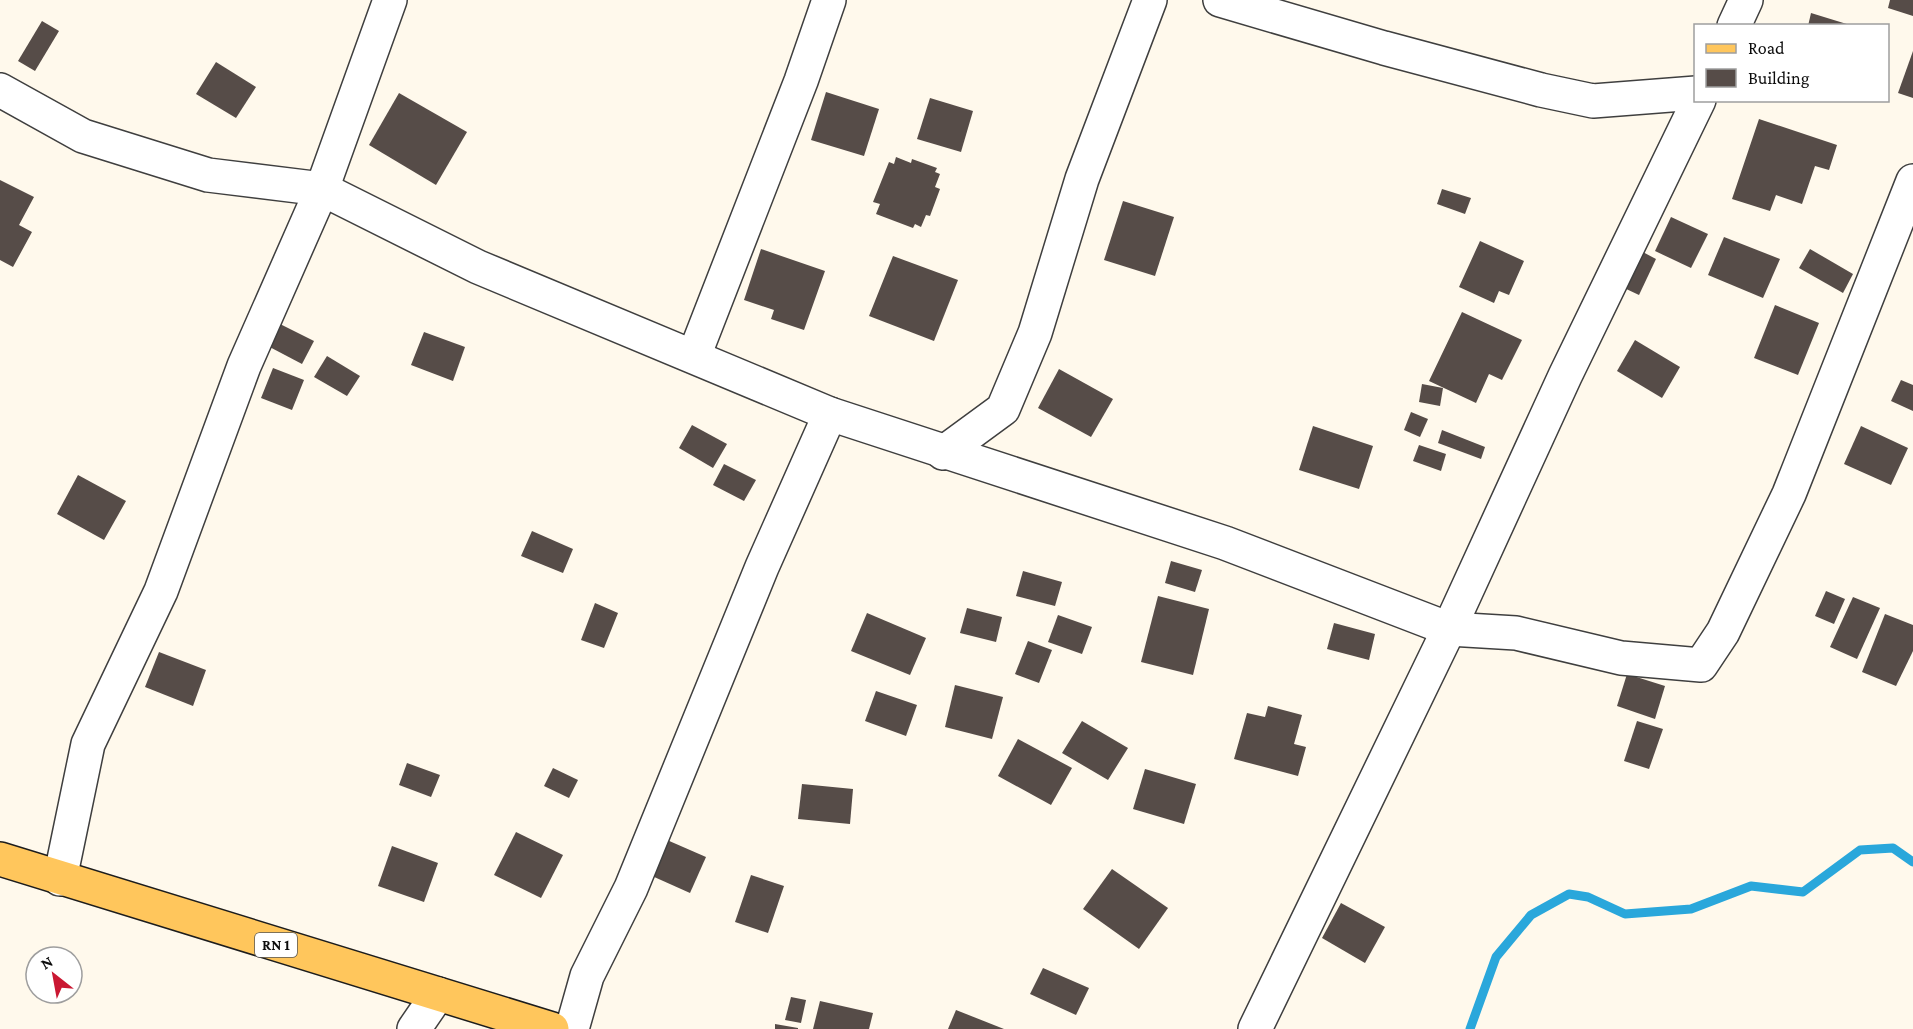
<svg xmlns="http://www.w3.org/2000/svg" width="1913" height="1029" font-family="'Crimson Pro',serif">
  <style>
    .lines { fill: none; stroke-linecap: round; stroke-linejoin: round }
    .stream { stroke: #2aa7db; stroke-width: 9 }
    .building { fill: #564c48 }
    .street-casing { stroke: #3f3f3f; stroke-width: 36 }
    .primary-casing { stroke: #1d1d1d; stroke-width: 36 }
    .street { stroke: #fff; stroke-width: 33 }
    .primary { stroke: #ffc65c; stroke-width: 33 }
    .labels { text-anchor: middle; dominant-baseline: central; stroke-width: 6; stroke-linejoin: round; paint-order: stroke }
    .shield { fill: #fff; stroke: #555; stroke-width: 1.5 }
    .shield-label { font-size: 15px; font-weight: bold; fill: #0c0c0c }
  </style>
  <rect width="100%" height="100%" fill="#fff9ec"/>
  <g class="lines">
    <path class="stream" d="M1470,1029L1496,957L1531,915L1569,894L1588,897L1625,914L1691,909L1751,886L1803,892L1860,850L1893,848L1913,862"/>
  </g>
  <g class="building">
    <path d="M1890,0H1913V16L1888,8Z"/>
    <path d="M1811,13L1850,25V26H1808Z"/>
    <path d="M42,21L59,31L35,71L18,61Z"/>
    <path d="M1913,51V98L1898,93Z"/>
    <path d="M216,62L256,87L236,118L196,94Z"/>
    <path d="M826,92L879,109L864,156L811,140Z"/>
    <path d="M399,93L467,132L436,185L369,145Z"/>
    <path d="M930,98L973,111L961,152L917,139Z"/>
    <path d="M1759,119L1837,145L1829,170L1815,166L1802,204L1776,195L1770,211L1732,199Z"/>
    <path d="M896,157L911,163L912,159L937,168L935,172L940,174L935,187L940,189L930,216L926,215L921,227L915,224L913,228L876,214L880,204L873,202L889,162L894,164Z"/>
    <path d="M0,180L34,197L19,225L32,232L13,267L0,260Z"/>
    <path d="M1442,189L1471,198L1465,214L1437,204Z"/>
    <path d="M1123,201L1174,217L1155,276L1104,260Z"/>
    <path d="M1671,217L1708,234L1691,268L1655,251Z"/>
    <path d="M1724,237L1780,259L1763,298L1708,275Z"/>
    <path d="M1480,241L1524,261L1509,295L1499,291L1494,303L1459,287Z"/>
    <path d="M761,249L825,271L804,330L771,319L774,310L744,300Z"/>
    <path d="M1810,249L1853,274L1843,293L1799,268Z"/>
    <path d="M1639,250L1656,259L1639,295L1622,287Z"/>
    <path d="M893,256L958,280L934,341L869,316Z"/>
    <path d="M1775,305L1819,323L1798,375L1754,358Z"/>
    <path d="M1462,312L1522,340L1502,380L1489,374L1476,403L1429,381Z"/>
    <path d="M276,322L314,341L302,364L264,344Z"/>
    <path d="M424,332L465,347L453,381L411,365Z"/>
    <path d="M1635,340L1680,367L1662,398L1617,371Z"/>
    <path d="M327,356L360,376L347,396L314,377Z"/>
    <path d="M273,368L304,380L292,410L261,398Z"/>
    <path d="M1059,369L1113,399L1091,437L1038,408Z"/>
    <path d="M1901,380L1913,385V411L1891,401Z"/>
    <path d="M1422,384L1443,388L1440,406L1419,402Z"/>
    <path d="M1411,412L1428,419L1420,437L1404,430Z"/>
    <path d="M692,425L727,444L713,468L679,448Z"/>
    <path d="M1313,426L1373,446L1359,489L1299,470Z"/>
    <path d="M1861,426L1908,448L1891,485L1844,464Z"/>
    <path d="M1442,430L1485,447L1481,459L1438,443Z"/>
    <path d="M1419,445L1446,454L1441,471L1413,461Z"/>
    <path d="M724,464L756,480L744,501L713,485Z"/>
    <path d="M78,475L126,501L104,540L57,514Z"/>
    <path d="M532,531L573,549L563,573L521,556Z"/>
    <path d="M1171,561L1202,570L1195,592L1165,583Z"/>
    <path d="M1023,571L1062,582L1055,606L1016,596Z"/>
    <path d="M1826,591L1845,599L1834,624L1815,616Z"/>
    <path d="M1158,596L1209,609L1193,675L1141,662Z"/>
    <path d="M1853,597L1880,608L1857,659L1830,647Z"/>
    <path d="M595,603L618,613L604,648L581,640Z"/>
    <path d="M967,608L1002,617L996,642L960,633Z"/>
    <path d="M867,613L926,638L910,675L851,651Z"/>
    <path d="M1885,614L1913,625V651L1896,686L1862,672Z"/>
    <path d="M1058,615L1092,627L1082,654L1048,642Z"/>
    <path d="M1334,623L1375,634L1369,660L1327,649Z"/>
    <path d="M1028,641L1052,650L1039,683L1015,674Z"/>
    <path d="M159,652L206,670L193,706L145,687Z"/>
    <path d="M1627,674L1665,686L1655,719L1617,706Z"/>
    <path d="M955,685L1003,697L992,739L945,727Z"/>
    <path d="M876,691L917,705L906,736L865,721Z"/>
    <path d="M1268,706L1302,715L1294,744L1306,747L1298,776L1234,759L1247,713L1265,717Z"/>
    <path d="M1082,721L1128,748L1108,780L1062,753Z"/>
    <path d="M1637,721L1663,729L1649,769L1624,761Z"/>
    <path d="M1018,739L1072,768L1051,805L998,776Z"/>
    <path d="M407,763L440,775L431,797L399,785Z"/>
    <path d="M553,768L578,780L569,798L544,786Z"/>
    <path d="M1145,769L1196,784L1184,824L1133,809Z"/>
    <path d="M802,784L853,789L850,824L798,819Z"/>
    <path d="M516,832L563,855L541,898L494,875Z"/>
    <path d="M667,840L706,857L690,893L652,876Z"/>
    <path d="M392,846L438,863L424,902L378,886Z"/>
    <path d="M1112,869L1168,908L1139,949L1083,909Z"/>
    <path d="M751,875L784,886L768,933L735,922Z"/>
    <path d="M1341,903L1385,927L1365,963L1322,938Z"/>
    <path d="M1043,968L1089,988L1076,1015L1030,994Z"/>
    <path d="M791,997L806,1000L801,1023L785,1020Z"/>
    <path d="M820,1001L873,1013L869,1029H813Z"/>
    <path d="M956,1010L1004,1029H948Z"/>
    <path d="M775,1024L798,1028V1029H775Z"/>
  </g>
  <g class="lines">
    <defs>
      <g id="street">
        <path d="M1220,0L1384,48L1541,90L1593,101L1696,93"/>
        <path d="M1734,26L1746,0"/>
        <path d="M0,90L83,136L208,175L322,189L478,267L830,414L1225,543L1449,629L1516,633L1621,658L1701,665L1723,632L1789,494L1913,181"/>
        <path d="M694,356L801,81L829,0"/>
        <path d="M943,453L1003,409L1035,333L1082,179L1150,0"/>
        <path d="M60,879L88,744L161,591L244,366L322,189L390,0"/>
        <path d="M414,1029L438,994"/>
        <path d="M572,1029L587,976L631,888L762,567L830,414"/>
        <path d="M1255,1029L1449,629L1565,376L1699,100"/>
      </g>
      <path id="primary" d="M0,859L552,1029"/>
    </defs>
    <use href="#street" class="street-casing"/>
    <use href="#primary" class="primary-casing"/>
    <use href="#street" class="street"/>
    <use href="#primary" class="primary"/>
  </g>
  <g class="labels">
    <rect class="shield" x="255" y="933" width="42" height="24" rx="4.5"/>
    <g class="shield-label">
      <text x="276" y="945">RN 1</text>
    </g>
  </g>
  <rect x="1694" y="24" width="195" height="78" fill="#ffffff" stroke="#9e9e9e" stroke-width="1.5"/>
  <rect x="1706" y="44" width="30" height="9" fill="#ffc65c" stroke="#9e9e9e" stroke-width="1.5"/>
  <text x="1748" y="54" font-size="18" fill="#0c0c0c">Road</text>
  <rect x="1706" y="69" width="30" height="18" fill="#564c48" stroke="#9e9e9e" stroke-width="1.5"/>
  <text x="1748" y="84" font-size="18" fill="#0c0c0c">Building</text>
  <g transform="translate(54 975) rotate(329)"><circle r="28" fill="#ffffff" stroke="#9e9e9e" stroke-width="1.5"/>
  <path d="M0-4.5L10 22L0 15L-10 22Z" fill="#ca1732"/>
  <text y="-9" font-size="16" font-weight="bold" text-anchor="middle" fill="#0c0c0c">N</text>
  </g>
</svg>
